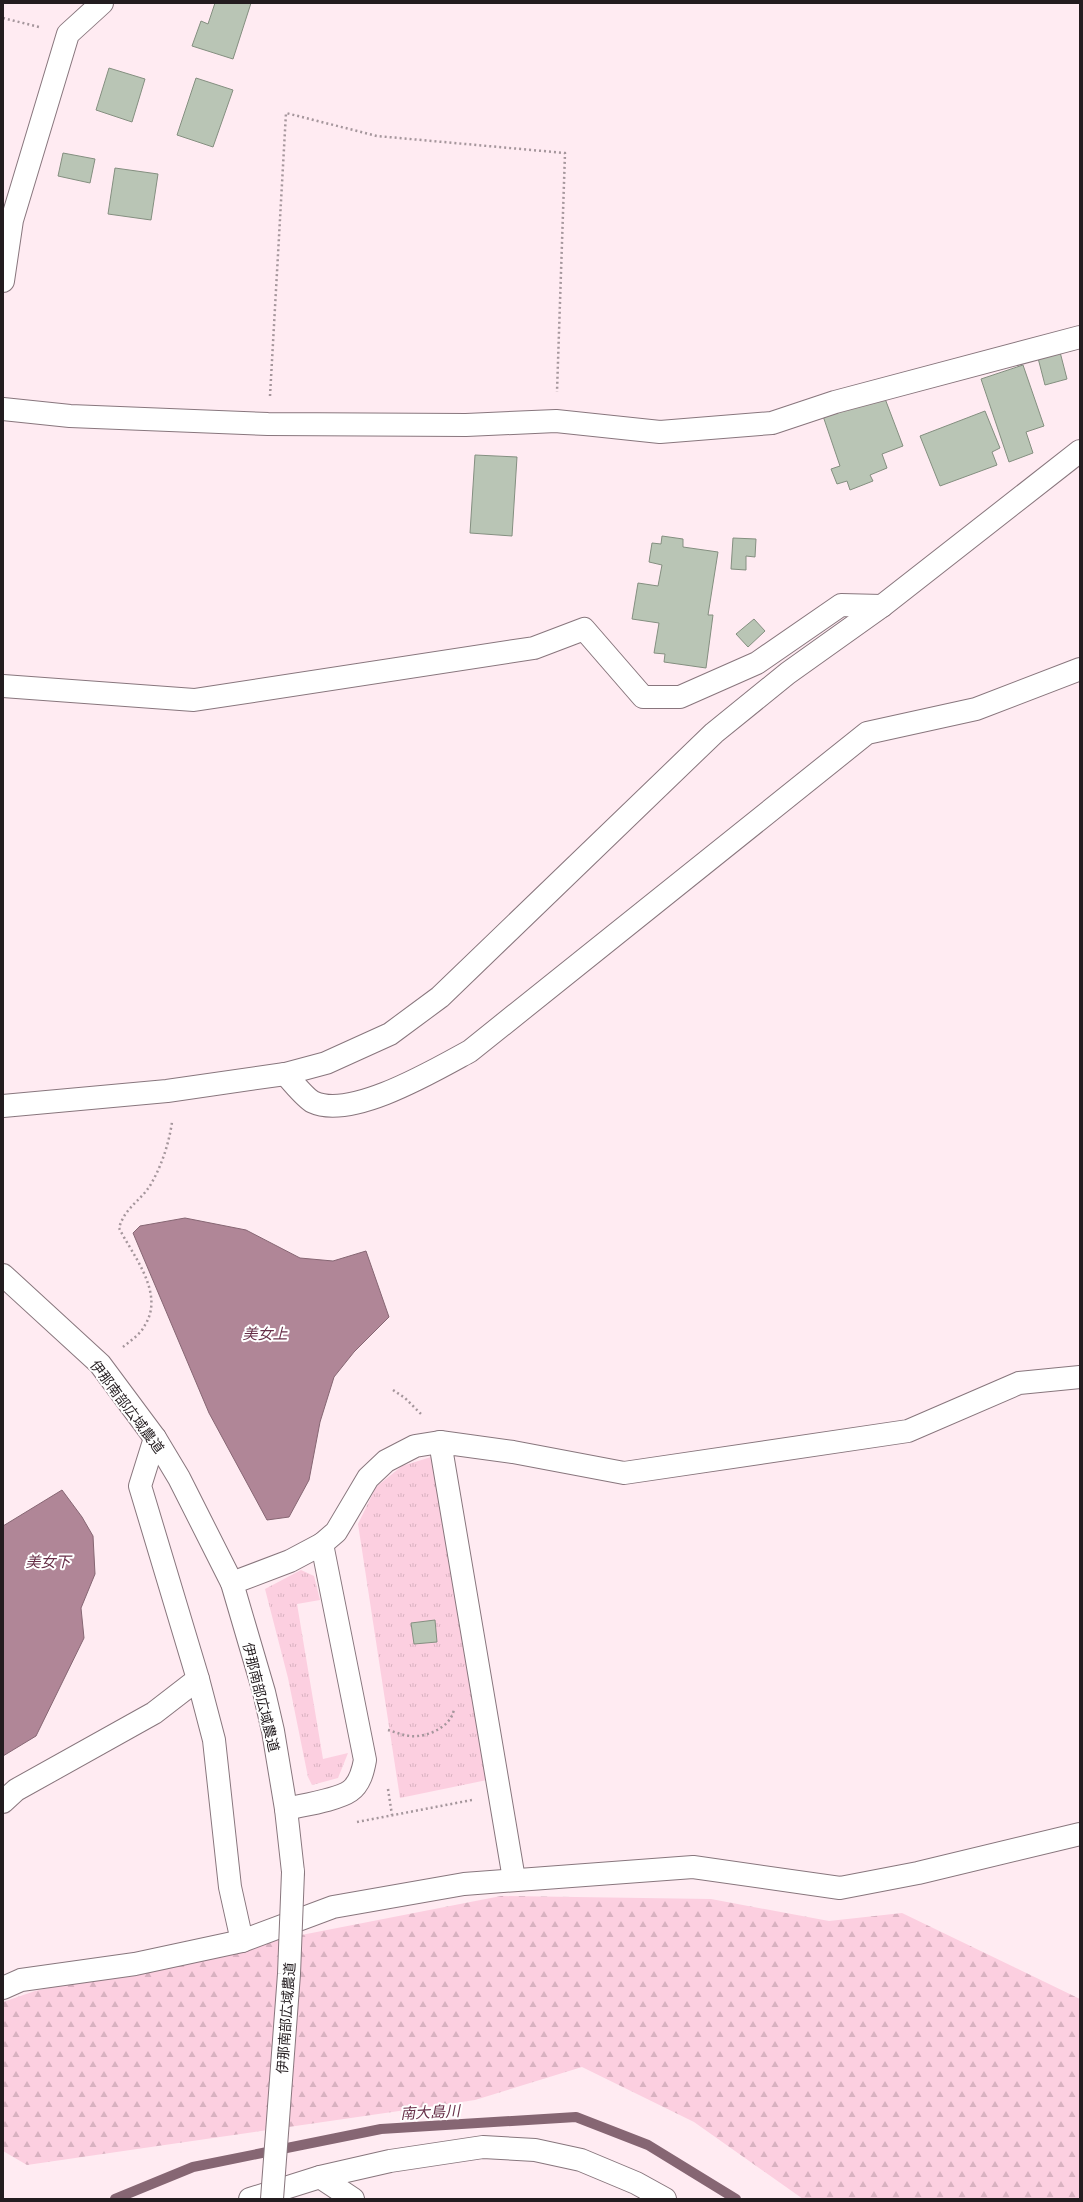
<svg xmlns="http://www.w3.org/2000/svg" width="1083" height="2202" font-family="Literata,'Noto Sans JP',serif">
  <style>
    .grass { fill: url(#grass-tufts) }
    .forest { fill: url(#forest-firs) }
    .water { fill: #b08697; stroke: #866673 }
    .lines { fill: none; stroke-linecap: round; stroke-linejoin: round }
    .stream { stroke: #866673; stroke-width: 10 }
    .building { fill: #b9c5b5; stroke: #848f80 }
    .minor-casing { stroke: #88767d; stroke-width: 24 }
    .path { stroke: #a5969c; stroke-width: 2.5; stroke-dasharray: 2 3; stroke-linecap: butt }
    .minor { stroke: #fff; stroke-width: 22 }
    .minor-bridge-casing { stroke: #88767d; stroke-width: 24; stroke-linecap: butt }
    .minor-bridge { stroke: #fff; stroke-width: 22 }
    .labels { text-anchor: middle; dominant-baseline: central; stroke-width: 4; stroke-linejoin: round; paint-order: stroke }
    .street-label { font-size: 14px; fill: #231c1f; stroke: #fff }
    .water-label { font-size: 15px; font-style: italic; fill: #683049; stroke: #fff }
  </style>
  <defs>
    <pattern id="grass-tufts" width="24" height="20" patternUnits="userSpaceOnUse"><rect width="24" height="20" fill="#fccfe0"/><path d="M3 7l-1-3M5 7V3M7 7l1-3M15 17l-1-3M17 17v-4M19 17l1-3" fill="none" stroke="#d8b1c0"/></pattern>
    <pattern id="forest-firs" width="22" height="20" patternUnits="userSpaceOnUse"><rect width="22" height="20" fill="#fccfe0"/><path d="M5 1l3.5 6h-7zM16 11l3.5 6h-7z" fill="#d8b1c0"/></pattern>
  </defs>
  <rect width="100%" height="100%" fill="#ffebf2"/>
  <g class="grass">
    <path d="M431,1457L487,1780L400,1798L358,1524L376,1487L402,1466Z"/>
    <path d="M301,1570L314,1576L320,1600L297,1604L323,1759L348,1753L338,1778L312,1785L308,1777L288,1678L265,1589Z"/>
  </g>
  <path class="forest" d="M501,1896L711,1899L829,1921L902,1913L1080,1999V2199H803L694,2122L582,2067L475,2100L27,2165L3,2151V2002L35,1991L178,1959Z"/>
  <g class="water">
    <path d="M185,1218L246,1230L300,1258L333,1261L366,1251L389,1317L354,1352L334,1377L320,1422L309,1480L289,1517L267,1520L209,1413L133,1233L140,1226Z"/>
    <path d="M62,1490L82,1517L93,1536L95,1574L81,1608L84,1638L36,1736L3,1756V1526Z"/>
  </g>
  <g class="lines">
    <path class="stream" d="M115,2199L193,2167L381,2129L576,2117L648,2145L736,2199"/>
  </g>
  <g class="building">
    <path d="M215,3H251L233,59L192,46L201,21L208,24Z"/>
    <path d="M109,68L145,79L132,122L96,110Z"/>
    <path d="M196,78L233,90L213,147L177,135Z"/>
    <path d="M63,153L95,159L90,183L58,176Z"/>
    <path d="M115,168L158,174L151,220L108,214Z"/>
    <path d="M1060,352L1067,379L1045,385L1038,358Z"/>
    <path d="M1023,365L1044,426L1026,432L1033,453L1009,462L981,379Z"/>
    <path d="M884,396L903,446L882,454L887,468L870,475L873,481L850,490L847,481L837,484L831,469L840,466L823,416Z"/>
    <path d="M985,411L1000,448L992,452L997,465L940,486L920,436Z"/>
    <path d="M475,455L517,457L512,536L470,533Z"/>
    <path d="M662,536L683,539V547L718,552L708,615H713L706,668L664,662L665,654L654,653L659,623L632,619L638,583L658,586L662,565L649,562L652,543L661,544Z"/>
    <path d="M733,538L756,539L755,557L746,556V570L731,569Z"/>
    <path d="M754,619L765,631L748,647L736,634Z"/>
    <path d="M435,1620L437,1642L414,1644L411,1623Z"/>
  </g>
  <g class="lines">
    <defs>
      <g id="minor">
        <path d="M3,281L12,220L68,34L102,3"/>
        <path d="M3,409L70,416L268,424L466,425L556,421L660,432L772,423L835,402L1080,337"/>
        <path d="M3,686L194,700L534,648L584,629L643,697H680L757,663L841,605L882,606"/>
        <path d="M285,1074C292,1081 305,1098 313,1102C351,1120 435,1070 470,1051L867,733L976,709L1080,669"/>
        <path d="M3,1106L167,1091L285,1074L326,1063L390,1034L440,997L714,733L788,673L882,606L1080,451"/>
        <path d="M3,1275L100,1364L155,1438L179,1478L232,1583L264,1692L273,1731L286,1809L293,1872"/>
        <path d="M155,1438L140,1486L198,1679L214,1740L230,1887L242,1941"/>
        <path d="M232,1583L290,1561L322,1544L336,1532L368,1478L386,1461L415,1446L440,1442"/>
        <path d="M3,1802L16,1790L154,1713L198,1679"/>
        <path d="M286,1809C303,1805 337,1800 350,1791C360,1784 363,1771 365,1760L322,1544"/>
        <path d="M514,1879L440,1442L513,1452L624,1473L908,1431L1019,1383L1080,1377"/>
        <path d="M3,1988L21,1980L135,1964L242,1941L333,1907L464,1884L693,1867L840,1888L918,1873L1080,1834"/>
        <path d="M320,2177L353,2199"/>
        <path d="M250,2199L320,2177L390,2161L483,2147L535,2150L581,2160L636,2183L665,2199"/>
      </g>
    </defs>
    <use href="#minor" class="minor-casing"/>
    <g class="path">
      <path d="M3,18L39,27"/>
      <path d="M270,396L286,113L377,136L565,153L557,392"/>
      <path d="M123,1347C130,1341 141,1334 145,1325C165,1293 133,1256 119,1228C125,1207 141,1201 151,1184C162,1165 169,1143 172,1122"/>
      <path d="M393,1390L405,1398L423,1416"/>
      <path d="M388,1730C395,1732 402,1735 410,1736C427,1738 453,1726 454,1708"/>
      <path d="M388,1789L392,1815"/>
      <path d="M357,1822L472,1800"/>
    </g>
    <use href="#minor" class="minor"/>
    <defs>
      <path id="minor-bridge" d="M272,2199L289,1974L293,1872"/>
    </defs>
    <use href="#minor-bridge" class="minor-bridge-casing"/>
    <use href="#minor-bridge" class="minor-bridge"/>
  </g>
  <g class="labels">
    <g class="street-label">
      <text transform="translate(128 1406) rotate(53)">伊那南部広域農道</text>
      <text transform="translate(262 1697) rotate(76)">伊那南部広域農道</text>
      <text transform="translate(285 2018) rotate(-86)">伊那南部広域農道</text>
    </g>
    <g class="water-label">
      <text x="265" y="1332">美女上</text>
      <text x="48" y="1560">美女下</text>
      <text transform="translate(430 2111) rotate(-3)">南大島川</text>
    </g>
  </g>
  <rect width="1083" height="2202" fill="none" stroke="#231c1f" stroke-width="8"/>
</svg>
